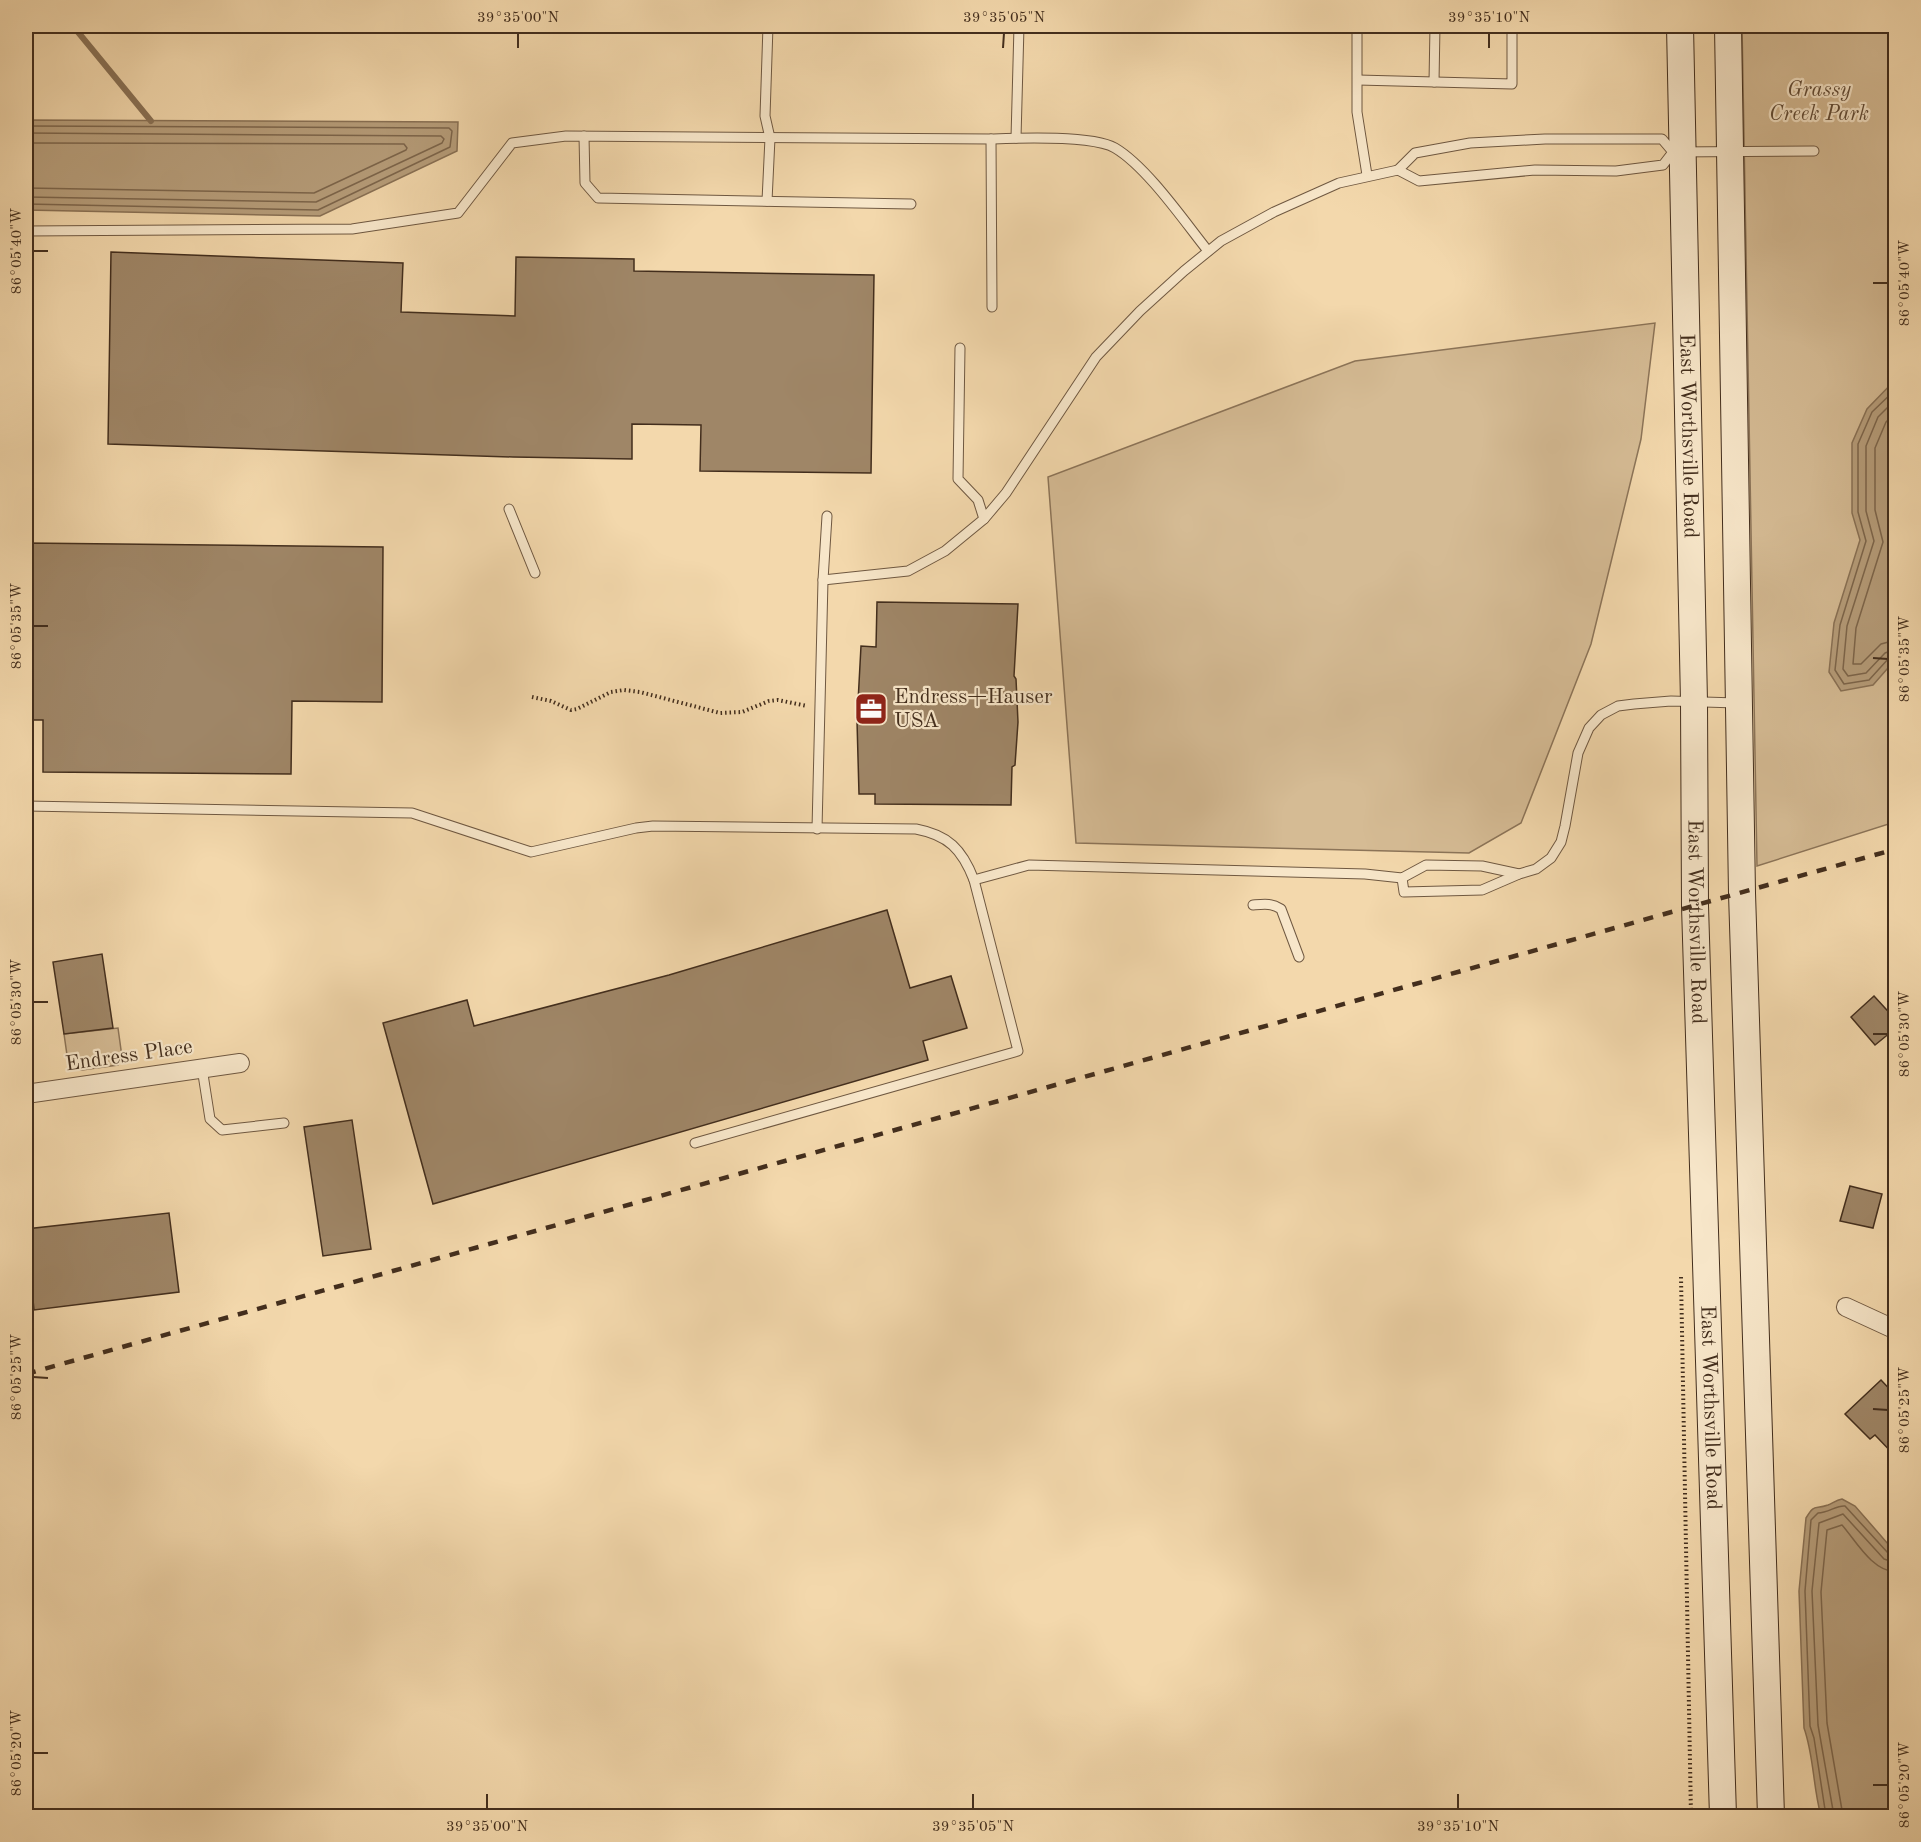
<svg xmlns="http://www.w3.org/2000/svg" width="1921" height="1842" font-family="'Old Standard TT',serif">
  <style>
    .green { fill: #d5bb94; stroke: #8c7458; stroke-width: 1.5 }
    .water { fill: #b79e7b; stroke: #897155; stroke-width: 1.5 }
    .lines { fill: none; stroke-linecap: round; stroke-linejoin: round }
    .shore { stroke: #7d664c; stroke-width: 1.5 }
    .stream { stroke: #897155; stroke-width: 6 }
    .building { fill: #9f8667; stroke: #432e1d; stroke-width: 1.5 }
    .service-casing { stroke: #6f5841; stroke-width: 11 }
    .minor-casing { stroke: #6f5841; stroke-width: 20 }
    .secondary-casing { stroke: #432e1d; stroke-width: 28 }
    .path { stroke: #432e1d; stroke-width: 4; stroke-dasharray: 1.5 3; stroke-linecap: butt }
    .service { stroke: #f7e6c9; stroke-width: 9 }
    .minor { stroke: #f7e6c9; stroke-width: 18 }
    .secondary { stroke: #f7e6c9; stroke-width: 26 }
    .rail { stroke: #432e1d; stroke-width: 4.5; stroke-dasharray: 10 10; stroke-linecap: butt }
    .ticks { fill: none; stroke: #432e1d; stroke-width: 2 }
    .labels { text-anchor: middle; dominant-baseline: central; stroke-width: 4.5; stroke-linejoin: round; paint-order: stroke }
    .park-label { font-size: 21px; font-style: italic; fill: #604a35; stroke: #f7e6c9 }
    .street-label { font-size: 21px; fill: #432e1d; stroke: #f7e6c9 }
    .poi-label { font-size: 21px; fill: #432e1d; stroke: #f7e6c9; text-anchor: start }
    .neatline { fill: none; stroke: #432e1d; stroke-width: 2 }
    .ticks-label { font-size: 15px; text-anchor: middle; fill: #432e1d }
  </style>
  <rect width="100%" height="100%" fill="#f3d8ac"/>
  <filter id="stains"><feTurbulence type="fractalNoise" baseFrequency=".00333" numOctaves="4"/><feColorMatrix values="0 0 0 0 .2 0 0 0 0 .09 0 0 0 0 .02 0 0 0 .5 -.17"/></filter>
  <radialGradient id="worn" r=".72"><stop offset=".6" stop-color="#630" stop-opacity="0"/><stop offset="1" stop-color="#630" stop-opacity=".3"/></radialGradient>
  <g class="green">
    <path d="M1742,26H1896L1895,822L1757,866Z"/>
    <path d="M1655,323L1641,439L1591,644L1521,823L1469,853L1076,843L1048,477L1355,361Z"/>
    <path d="M118,1028L122,1057L118,1065L82,1070L69,1069L64,1034Z"/>
  </g>
  <g class="water">
    <path d="M26,120L458,122L457,151L320,216L26,210Z"/>
    <path d="M1895,380V660L1873,685L1841,691L1829,672L1834,623L1860,540L1852,513V443L1867,409Z"/>
    <path d="M1842,1499L1855,1506L1895,1552V1816H1821C1813,1788 1814,1756 1804,1728L1799,1591L1806,1518C1815,1503 1814,1510 1828,1505C1833,1503 1836,1500 1842,1499Z"/>
  </g>
  <g class="lines">
    <g class="shore">
      <path d="M26,126L449,128L452,131L450,147L318,210L26,204"/>
      <path d="M26,133L441,136L444,139L442,143L316,202L26,197"/>
      <path d="M26,143L404,144L407,148L406,150L314,193L26,188"/>
      <path d="M1896,389L1872,412L1858,444V512L1866,541L1840,625L1835,670L1844,684L1869,680L1889,658L1896,657"/>
      <path d="M1896,399L1878,417L1866,446V511L1874,541L1847,626L1843,669L1848,676L1866,673L1885,653L1896,649"/>
      <path d="M1896,412L1886,422L1875,448V510L1883,542L1856,628L1853,664H1861L1881,644L1896,640"/>
      <path d="M1826,1816L1814,1738L1810,1726L1805,1591L1811,1520L1818,1513C1828,1513 1837,1505 1845,1506L1888,1553L1896,1556"/>
      <path d="M1834,1816L1818,1725L1812,1591L1819,1523L1843,1514L1884,1559L1896,1563"/>
      <path d="M1843,1816L1827,1723L1821,1592L1827,1530L1842,1525C1856,1541 1872,1571 1896,1572"/>
    </g>
    <path class="stream" d="M73,26L151,121"/>
  </g>
  <g class="building">
    <path d="M111,252L403,263L401,312L515,316L516,257L634,259V271L874,275L871,473L700,471L701,425L632,424V459L513,457L108,444Z"/>
    <path d="M26,543L383,547L382,702L292,701L291,774L43,772V720H26Z"/>
    <path d="M877,602L1018,604L1014,676L1016,679L1018,722L1015,765L1012,767L1011,805L875,804V794H859L857,721L861,646L876,647Z"/>
    <path d="M887,910L910,988L951,976L967,1028L923,1041L928,1060L433,1204L383,1023L467,1000L474,1026L669,975Z"/>
    <path d="M102,954L113,1028L64,1034L53,962Z"/>
    <path d="M1874,996L1896,1020V1028L1875,1045L1851,1017Z"/>
    <path d="M352,1120L371,1249L323,1256L304,1127Z"/>
    <path d="M1850,1186L1882,1194L1873,1228L1840,1221Z"/>
    <path d="M169,1213L179,1292L34,1310L26,1229Z"/>
    <path d="M1881,1380L1896,1396V1457L1875,1435L1870,1439L1845,1414Z"/>
  </g>
  <g class="lines">
    <defs>
      <g id="service">
        <path d="M1357,26V112L1367,175"/>
        <path d="M1358,80L1512,84V26"/>
        <path d="M1434,82L1435,26"/>
        <path d="M584,136L585,183L598,198L911,204"/>
        <path d="M1016,138L1019,26"/>
        <path d="M991,139C1019,138 1092,135 1115,148C1147,167 1184,221 1208,251"/>
        <path d="M1673,152L1663,165L1616,171L1535,170L1419,181L1398,170L1415,153L1470,143L1545,139H1662L1673,152L1814,151"/>
        <path d="M767,201L770,138L765,116L768,26"/>
        <path d="M26,231L352,229L458,213L512,143L566,136L991,139L992,307"/>
        <path d="M509,509L535,573"/>
        <path d="M984,519L1006,493L1096,357L1140,311L1184,271L1221,241L1274,212L1339,183L1398,170"/>
        <path d="M823,580L908,571L945,551L984,519L978,500L958,479L960,348"/>
        <path d="M26,806L412,813L531,852L636,828L653,826L916,829C948,835 962,849 974,880L1029,865L1365,874L1402,878L1426,865L1482,866L1519,874"/>
        <path d="M817,829L823,580L827,516"/>
        <path d="M1402,878L1404,892L1482,890L1519,874L1536,869L1551,858L1561,842L1565,826L1578,753L1589,728L1601,715L1618,706L1634,704L1671,701L1737,703"/>
        <path d="M1253,905C1265,904 1271,903 1281,909L1299,957"/>
        <path d="M202,1068L210,1119L222,1130L284,1123"/>
        <path d="M695,1143L1018,1051L974,880"/>
      </g>
      <g id="minor">
        <path d="M26,1094L240,1063"/>
        <path d="M1846,1307L1896,1330"/>
      </g>
      <g id="secondary">
        <path id="s1" d="M1680,26L1694,702L1695,906L1723,1816"/>
        <path d="M1728,26L1742,893L1771,1816"/>
      </g>
    </defs>
    <use href="#service" class="service-casing"/>
    <use href="#minor" class="minor-casing"/>
    <use href="#secondary" class="secondary-casing"/>
    <g class="path">
      <path d="M532,697L551,701L571,710L577,709L611,692L624,690L640,692L720,713L742,712L769,701L778,700L807,706"/>
      <path d="M1681,1277L1691,1816"/>
    </g>
    <use href="#service" class="service"/>
    <use href="#minor" class="minor"/>
    <use href="#secondary" class="secondary"/>
    <path class="rail" d="M26,1374L1896,849"/>
  </g>
  <path class="ticks" d="M518,48V33M1003,48L1004,33M1489,48V33M33,251H48M1873,283H1888M33,626H48M1873,658L1888,659M33,1002H48M1873,1034H1888M33,1377L48,1378M1873,1409L1888,1410M33,1753H48M1873,1785H1888M487,1809V1794M973,1809V1794M1458,1809V1794"/>
  <defs>
    <symbol id="office-square" viewBox="-11 -11 22 22"><rect x="-9" y="-9" width="18" height="18" rx="4" fill="#8f2418" stroke="#f7e6c9"/><path d="M-6-3h4V-5.5h4V-3h4V5H-6ZM-1-4.5V-3h2v-1.5ZM-6 0V1H6V0Z" fill="#fff"/></symbol>
  </defs>
  <g fill-rule="evenodd">
    <use href="#office-square" x="852" y="690" width="38" height="38"/>
  </g>
  <g class="labels">
    <g class="park-label">
      <text x="1819" y="90">Grassy<tspan x="1819" dy="24">Creek Park</tspan></text>
    </g>
    <g class="street-label">
      <text stroke="none"><textPath href="#s1" startOffset="410">East Worthsville Road</textPath></text>
      <text stroke="none"><textPath href="#s1" startOffset="896">East Worthsville Road</textPath></text>
      <text transform="translate(129 1056) rotate(-8)">Endress Place</text>
      <text stroke="none"><textPath href="#s1" startOffset="1382">East Worthsville Road</textPath></text>
    </g>
    <g class="poi-label">
      <text x="894" y="697">Endress+Hauser<tspan x="894" dy="24">USA</tspan></text>
    </g>
  </g>
  <rect width="1921" height="1842" fill="none" stroke="#f3d8ac" stroke-width="66"/>
  <rect x="33" y="33" width="1855" height="1776" class="neatline"/>
  <g class="ticks-label">
    <text x="518" y="22">39°35'00"N</text>
    <text x="1004" y="22">39°35'05"N</text>
    <text x="1489" y="22">39°35'10"N</text>
    <text transform="translate(16 251) rotate(-90)" y="5">86°05'40"W</text>
    <text transform="translate(1904 283) rotate(-90)" y="5">86°05'40"W</text>
    <text transform="translate(16 626) rotate(-90)" y="5">86°05'35"W</text>
    <text transform="translate(1904 659) rotate(-90)" y="5">86°05'35"W</text>
    <text transform="translate(16 1002) rotate(-90)" y="5">86°05'30"W</text>
    <text transform="translate(1904 1034) rotate(-90)" y="5">86°05'30"W</text>
    <text transform="translate(16 1377) rotate(-90)" y="5">86°05'25"W</text>
    <text transform="translate(1904 1410) rotate(-90)" y="5">86°05'25"W</text>
    <text transform="translate(16 1753) rotate(-90)" y="5">86°05'20"W</text>
    <text transform="translate(1904 1785) rotate(-90)" y="5">86°05'20"W</text>
    <text x="487" y="1831">39°35'00"N</text>
    <text x="973" y="1831">39°35'05"N</text>
    <text x="1458" y="1831">39°35'10"N</text>
  </g>
  <rect width="100%" height="100%" filter="url(#stains)"/>
  <rect width="100%" height="100%" fill="url(#worn)"/>
</svg>
